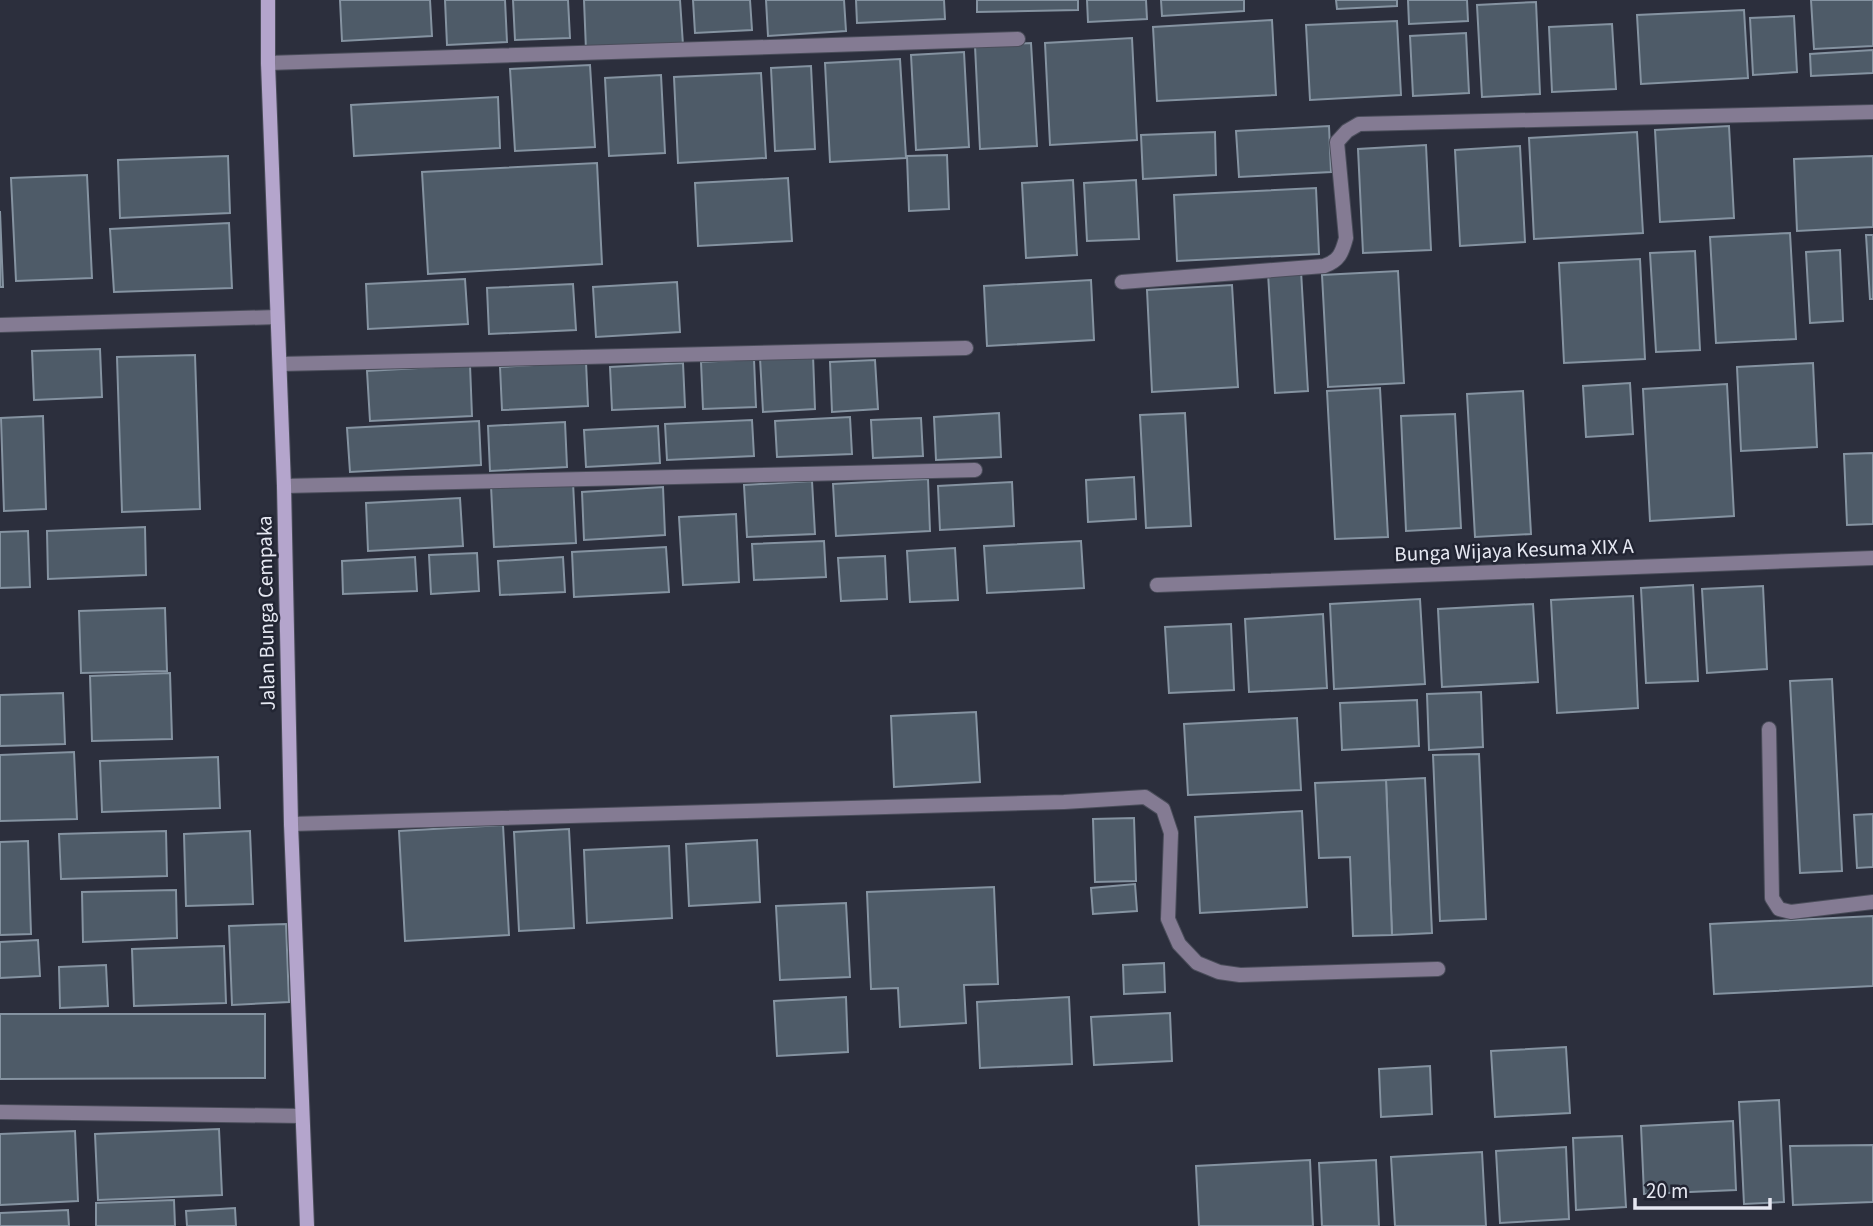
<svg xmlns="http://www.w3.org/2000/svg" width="1873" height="1226" font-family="'Source Sans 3',sans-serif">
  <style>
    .building { fill: #4e5b68; stroke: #8593a1; stroke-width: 2 }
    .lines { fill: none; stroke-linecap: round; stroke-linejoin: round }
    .lane-casing { stroke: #4a4d5a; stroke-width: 16 }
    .street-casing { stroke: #4a4d5a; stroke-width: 16 }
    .secondary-casing { stroke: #4a4d5a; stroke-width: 16 }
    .lane { stroke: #847b93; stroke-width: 14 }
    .street { stroke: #847b93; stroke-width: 14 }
    .secondary { stroke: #b4a5cc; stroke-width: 14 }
    .labels { text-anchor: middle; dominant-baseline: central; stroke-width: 5; stroke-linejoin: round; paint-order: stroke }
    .street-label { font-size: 21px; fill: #e6e8f2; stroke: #222533 }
  </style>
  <rect width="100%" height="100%" fill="#2c2f3d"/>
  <g class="building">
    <path d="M340,0H430L432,36L342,41Z"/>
    <path d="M445,0H505L507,42L447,45Z"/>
    <path d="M513,0H568L570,38L515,40Z"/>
    <path d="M584,0H680L683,45L586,50Z"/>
    <path d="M693,0H750L752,30L695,33Z"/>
    <path d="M766,0H844L846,31L768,36Z"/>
    <path d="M856,0H944L945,19L857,23Z"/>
    <path d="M977,0H1078V10L977,12Z"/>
    <path d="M1087,0H1146L1147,19L1088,22Z"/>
    <path d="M1161,0H1244V11L1162,16Z"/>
    <path d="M1336,0H1397V6L1337,9Z"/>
    <path d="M1408,0H1467L1468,21L1409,24Z"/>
    <path d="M1811,0H1873V46L1814,49Z"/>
    <path d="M1536,2L1540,94L1482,97L1477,5Z"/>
    <path d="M1744,10L1748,78L1641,84L1637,15Z"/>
    <path d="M1794,16L1797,72L1753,75L1750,18Z"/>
    <path d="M1272,20L1276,95L1157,101L1153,27Z"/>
    <path d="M1397,21L1401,95L1310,100L1306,25Z"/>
    <path d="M1612,24L1616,89L1552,92L1549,27Z"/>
    <path d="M1466,33L1469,93L1413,96L1410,36Z"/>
    <path d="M1132,38L1137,140L1050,145L1045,43Z"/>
    <path d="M1031,43L1037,146L980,149L975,46Z"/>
    <path d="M1873,50V73L1811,76L1810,54Z"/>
    <path d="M964,52L969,147L916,150L911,55Z"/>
    <path d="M900,59L906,158L830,162L825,63Z"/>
    <path d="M590,65L595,147L515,151L510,69Z"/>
    <path d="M811,66L815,149L775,151L771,68Z"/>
    <path d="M761,73L766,158L678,163L674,77Z"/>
    <path d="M661,75L665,153L609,156L605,78Z"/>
    <path d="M498,97L500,148L354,156L351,105Z"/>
    <path d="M1329,126L1331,172L1239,177L1236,131Z"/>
    <path d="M1729,126L1734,218L1660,222L1655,130Z"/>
    <path d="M1215,132L1216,175L1143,179L1141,135Z"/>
    <path d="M1637,132L1643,233L1534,239L1529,138Z"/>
    <path d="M1426,145L1431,250L1363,253L1358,149Z"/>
    <path d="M1520,146L1525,242L1460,246L1455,150Z"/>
    <path d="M947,155L949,209L909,211L907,156Z"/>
    <path d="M228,156L230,213L120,218L118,160Z"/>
    <path d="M1873,156V227L1797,231L1794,159Z"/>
    <path d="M597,163L602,264L428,274L422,172Z"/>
    <path d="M87,175L92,278L16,281L11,178Z"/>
    <path d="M788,178L792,241L698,246L695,183Z"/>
    <path d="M1073,180L1077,255L1026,258L1022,183Z"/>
    <path d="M1136,180L1139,239L1087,241L1084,183Z"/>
    <path d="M1316,188L1319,254L1177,261L1174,195Z"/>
    <path d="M0,211L3,287H0Z"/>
    <path d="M229,223L232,288L114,292L110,229Z"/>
    <path d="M1790,233L1796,339L1716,343L1710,237Z"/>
    <path d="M1866,235H1873V299H1870Z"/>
    <path d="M1840,250L1843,321L1810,323L1806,252Z"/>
    <path d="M1695,251L1700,350L1656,352L1650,253Z"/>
    <path d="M1640,259L1645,359L1564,363L1559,263Z"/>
    <path d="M1301,271L1308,391L1275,393L1268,273Z"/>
    <path d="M1398,271L1404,383L1328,387L1322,275Z"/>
    <path d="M465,279L468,324L368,329L366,284Z"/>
    <path d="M1091,280L1094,340L987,346L984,286Z"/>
    <path d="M677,282L680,332L596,337L593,287Z"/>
    <path d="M573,284L576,330L489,334L487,288Z"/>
    <path d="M1232,285L1238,387L1152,392L1147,290Z"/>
    <path d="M100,349L102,397L34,400L32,351Z"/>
    <path d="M195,355L200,509L122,512L117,357Z"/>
    <path d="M813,355L815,409L763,412L760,358Z"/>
    <path d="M754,359L756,407L703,409L701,362Z"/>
    <path d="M875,360L878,409L832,412L830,362Z"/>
    <path d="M586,362L588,406L502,410L500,367Z"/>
    <path d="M683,363L685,407L612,410L610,367Z"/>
    <path d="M1813,363L1817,447L1741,451L1737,367Z"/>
    <path d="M470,365L472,416L370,421L367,371Z"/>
    <path d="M1630,383L1633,434L1586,437L1583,386Z"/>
    <path d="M1727,384L1734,516L1650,521L1643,389Z"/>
    <path d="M1380,388L1388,537L1335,539L1327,391Z"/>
    <path d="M1523,391L1531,534L1475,537L1467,394Z"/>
    <path d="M999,413L1001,457L936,460L934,417Z"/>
    <path d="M1185,413L1191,526L1146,528L1140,415Z"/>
    <path d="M1455,414L1461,528L1406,531L1401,416Z"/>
    <path d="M43,416L46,509L4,511L1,418Z"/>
    <path d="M850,417L852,454L777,457L775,421Z"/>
    <path d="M921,418L923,456L873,458L871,420Z"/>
    <path d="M752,420L754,456L667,460L665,424Z"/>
    <path d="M479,421L481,465L350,472L347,428Z"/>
    <path d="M565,422L567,467L490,471L488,426Z"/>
    <path d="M658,426L660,463L586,467L584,430Z"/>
    <path d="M1873,453V524L1847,525L1844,454Z"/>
    <path d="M1134,477L1136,519L1088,522L1086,480Z"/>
    <path d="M928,479L930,531L836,536L833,484Z"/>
    <path d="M812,481L815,534L747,537L744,485Z"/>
    <path d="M573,482L576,543L494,547L491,486Z"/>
    <path d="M1012,482L1014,526L940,530L938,486Z"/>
    <path d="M663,487L665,535L584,540L582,492Z"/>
    <path d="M460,498L463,546L368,551L366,503Z"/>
    <path d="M736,514L739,582L683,585L679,517Z"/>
    <path d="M145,527L146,575L48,579L47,531Z"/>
    <path d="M28,531L30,587L0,588V532Z"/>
    <path d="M824,541L826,577L754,580L752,544Z"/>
    <path d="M1081,541L1084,588L987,593L984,546Z"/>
    <path d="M666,547L669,592L574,597L572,552Z"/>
    <path d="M955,548L958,600L910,602L907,551Z"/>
    <path d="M477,553L479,591L431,594L429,555Z"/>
    <path d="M885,556L887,599L841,601L838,558Z"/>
    <path d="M415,557L417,591L343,594L342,561Z"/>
    <path d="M563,557L565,592L500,595L498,561Z"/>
    <path d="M1693,585L1698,681L1646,683L1641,588Z"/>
    <path d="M1763,586L1767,669L1707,673L1702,589Z"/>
    <path d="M1633,596L1638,708L1557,713L1551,600Z"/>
    <path d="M1420,599L1425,684L1334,689L1330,604Z"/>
    <path d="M1533,604L1538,682L1442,687L1438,609Z"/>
    <path d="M165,608L167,671L81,673L79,611Z"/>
    <path d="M1323,614L1327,688L1249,692L1245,619Z"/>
    <path d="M1231,624L1234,690L1169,693L1165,627Z"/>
    <path d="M170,673L172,739L92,741L90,676Z"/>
    <path d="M1832,679L1842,871L1800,873L1790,681Z"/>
    <path d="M1481,692L1483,747L1429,750L1427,694Z"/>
    <path d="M63,693L65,744L0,746V695Z"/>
    <path d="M1417,700L1419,746L1342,750L1340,703Z"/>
    <path d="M976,712L980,782L894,787L891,716Z"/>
    <path d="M1297,718L1301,790L1188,795L1184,724Z"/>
    <path d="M74,752L77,819L0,821V755Z"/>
    <path d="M1479,754L1486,919L1440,921L1433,755Z"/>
    <path d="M218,757L220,808L102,812L100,761Z"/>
    <path d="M1425,778L1432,933L1392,935L1386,780Z"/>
    <path d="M1386,780L1392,935L1353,936L1350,857L1319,858L1315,783Z"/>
    <path d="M1302,811L1307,907L1200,913L1195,817Z"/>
    <path d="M1873,814V867L1857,868L1854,815Z"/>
    <path d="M1134,818L1136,881L1095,882L1093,819Z"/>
    <path d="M503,825L509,935L405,941L399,831Z"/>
    <path d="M569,829L574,928L519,931L514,832Z"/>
    <path d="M166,831L167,876L61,879L59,834Z"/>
    <path d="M250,831L253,904L186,906L184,834Z"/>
    <path d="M757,840L760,902L689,906L686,844Z"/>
    <path d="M28,841L31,934L0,935V842Z"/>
    <path d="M669,846L672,918L587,923L584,850Z"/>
    <path d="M1135,884L1137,911L1093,914L1091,888Z"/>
    <path d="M994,887L998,984L964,985L966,1023L900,1027L898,988L871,989L867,892Z"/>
    <path d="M176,890L177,938L83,942L82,892Z"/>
    <path d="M846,903L850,977L780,980L776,906Z"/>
    <path d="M1873,916V986L1714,994L1710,924Z"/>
    <path d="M286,924L289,1002L232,1005L229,926Z"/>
    <path d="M38,940L40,976L0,978V942Z"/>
    <path d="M224,946L226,1003L134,1006L132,949Z"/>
    <path d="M1164,963L1165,992L1124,994L1123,965Z"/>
    <path d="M106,965L108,1006L60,1008L59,967Z"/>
    <path d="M846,997L848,1052L777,1056L774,1001Z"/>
    <path d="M1069,997L1072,1064L980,1068L977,1002Z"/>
    <path d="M1170,1013L1172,1061L1094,1065L1091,1017Z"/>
    <path d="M0,1014H265V1078L0,1079Z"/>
    <path d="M1566,1047L1570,1113L1495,1117L1491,1051Z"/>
    <path d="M1430,1066L1432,1114L1381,1117L1379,1069Z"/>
    <path d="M1779,1100L1784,1202L1744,1204L1739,1102Z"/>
    <path d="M1733,1121L1736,1190L1644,1194L1641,1126Z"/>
    <path d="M219,1129L222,1195L98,1200L95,1134Z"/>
    <path d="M75,1131L78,1201L0,1205V1134Z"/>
    <path d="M1622,1136L1626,1207L1576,1210L1573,1138Z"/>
    <path d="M1873,1145V1202L1793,1205L1790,1146Z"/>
    <path d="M1566,1147L1569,1219L1500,1223L1496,1151Z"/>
    <path d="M1482,1152L1486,1226H1395L1391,1157Z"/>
    <path d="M1310,1160L1313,1226H1199L1196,1166Z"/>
    <path d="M1376,1160L1379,1226H1322L1319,1163Z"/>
    <path d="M174,1200L175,1226H96V1203Z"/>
    <path d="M235,1208L236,1226H187L186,1211Z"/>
    <path d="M68,1210L69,1226H0V1213Z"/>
  </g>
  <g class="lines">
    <defs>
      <path id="lane" d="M1769,729L1772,898L1779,909L1791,912L1873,902"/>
      <g id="street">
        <path d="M268,63L1018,39"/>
        <path d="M1122,282L1324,266C1339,261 1342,253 1346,238L1337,142L1347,131L1359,124L1873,112"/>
        <path d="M0,325L277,317"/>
        <path d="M280,364L966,348"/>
        <path d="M284,486L975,470"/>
        <path d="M1157,585L1873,558"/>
        <path d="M291,824L1064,802L1145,797L1163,809L1171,833L1168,919L1179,944L1197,963L1219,972L1240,975L1438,969"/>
        <path d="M0,1112L302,1116"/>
      </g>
      <path id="secondary" d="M268,0V63L284,486L291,824L307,1226"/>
    </defs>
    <use href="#lane" class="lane-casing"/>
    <use href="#street" class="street-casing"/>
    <use href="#secondary" class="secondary-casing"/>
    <use href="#lane" class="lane"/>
    <use href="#street" class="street"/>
    <use href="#secondary" class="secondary"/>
  </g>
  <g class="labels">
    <g class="street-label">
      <text transform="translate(1514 550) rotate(-2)">Bunga Wijaya Kesuma XIX A</text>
      <text transform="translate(266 613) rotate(-91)">Jalan Bunga Cempaka</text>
    </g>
  </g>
  <path d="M1635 1198v10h135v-10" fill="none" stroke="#e6e8f2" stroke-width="3.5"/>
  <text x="1646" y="1198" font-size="21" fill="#e6e8f2" stroke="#222533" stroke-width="5" paint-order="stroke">20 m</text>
</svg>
